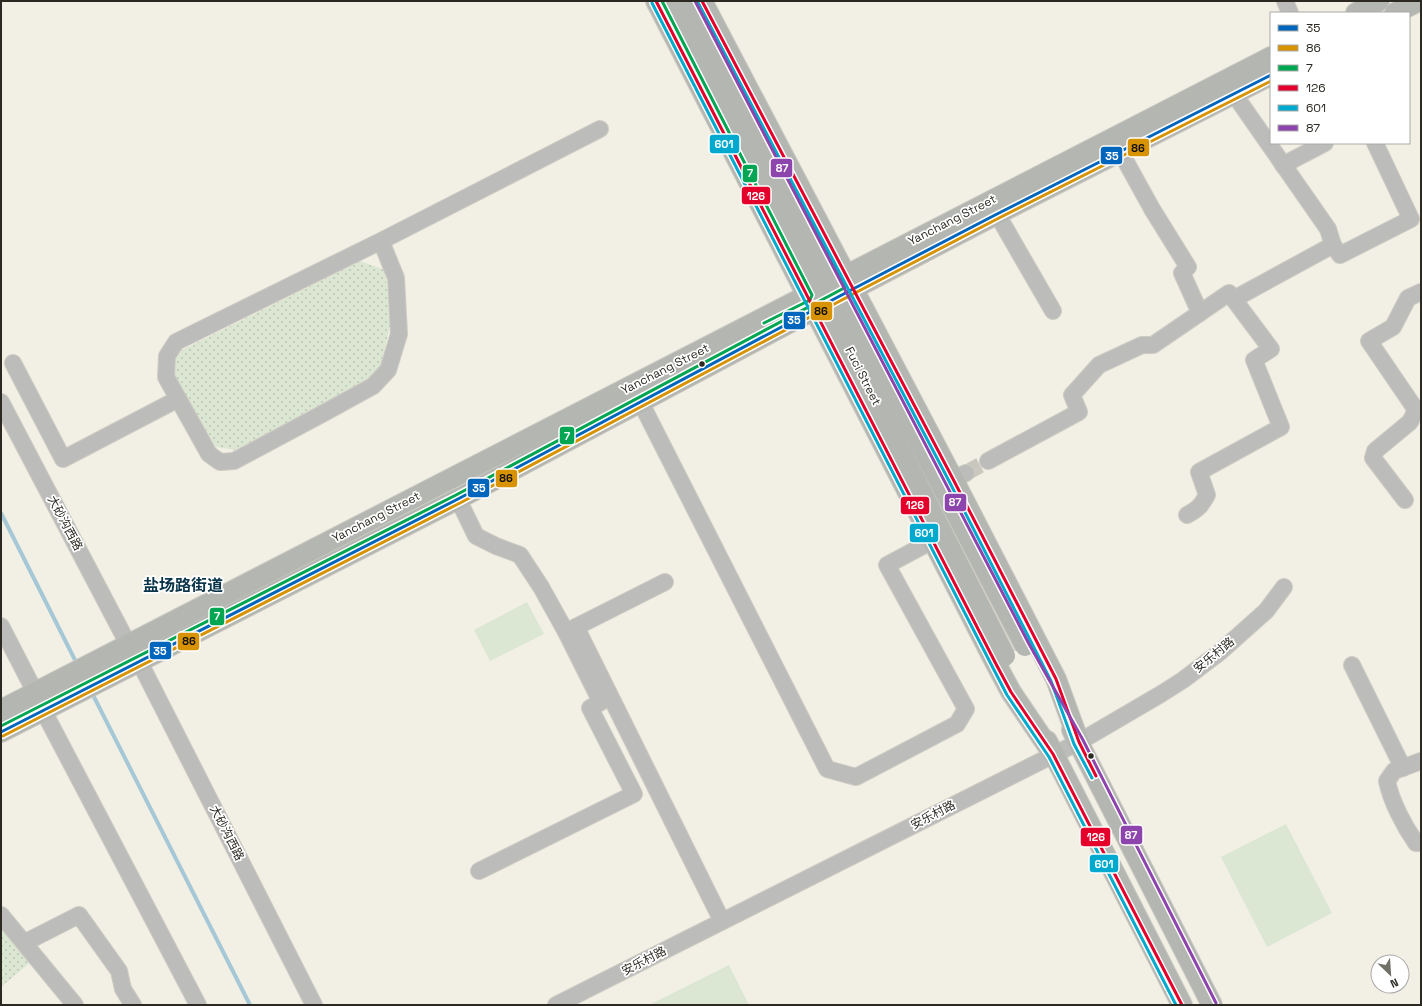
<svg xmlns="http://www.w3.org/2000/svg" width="1422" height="1006" font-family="'Space Grotesk','Noto Sans SC',sans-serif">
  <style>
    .park { fill: url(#park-dots) }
    .garden { fill: #dbe6d3 }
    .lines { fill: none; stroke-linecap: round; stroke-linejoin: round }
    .stream { stroke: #a6c8d6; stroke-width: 4 }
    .minor-tunnel { stroke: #cac8be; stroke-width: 16; stroke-dasharray: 16 8; stroke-linecap: butt }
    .minor-casing { stroke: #cdcbc3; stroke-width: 18 }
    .major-casing { stroke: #cdcbc3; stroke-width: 22 }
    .minor { stroke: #bcbdba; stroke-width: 16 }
    .major { stroke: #b4b6b2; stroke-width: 20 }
    .major-bridge-casing { stroke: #cdcbc3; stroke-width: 22; stroke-linecap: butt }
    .major-bridge { stroke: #b4b6b2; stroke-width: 20 }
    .bus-1-casing { stroke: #fff; stroke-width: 6 }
    .bus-2-casing { stroke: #fff; stroke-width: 6 }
    .bus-3-casing { stroke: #fff; stroke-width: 6 }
    .bus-4-casing { stroke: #fff; stroke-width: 6 }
    .bus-5-casing { stroke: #fff; stroke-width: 6 }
    .bus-6-casing { stroke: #fff; stroke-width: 6 }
    .bus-1 { stroke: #0065bd; stroke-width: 3 }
    .bus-2 { stroke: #d89305; stroke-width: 3 }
    .bus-3 { stroke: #00a651; stroke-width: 3 }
    .bus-4 { stroke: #e4002b; stroke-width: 3 }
    .bus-5 { stroke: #00a9ce; stroke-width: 3 }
    .bus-6 { stroke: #8e44ad; stroke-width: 3 }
    .bus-dot { fill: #2b2922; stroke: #fff; stroke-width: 1.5 }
    .labels { text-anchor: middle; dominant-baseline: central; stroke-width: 3.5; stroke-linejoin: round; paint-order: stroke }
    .street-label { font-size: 12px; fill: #2b2922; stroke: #fff }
    .district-label { font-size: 16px; font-weight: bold; fill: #0a344a; stroke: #fff }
    .line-badge { stroke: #fff; stroke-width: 1.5 }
    .badge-label { font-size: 11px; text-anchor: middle; font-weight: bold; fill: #fff }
    .pale-badge-label { font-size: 11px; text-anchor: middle; font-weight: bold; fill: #111 }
  </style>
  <defs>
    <pattern id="park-dots" width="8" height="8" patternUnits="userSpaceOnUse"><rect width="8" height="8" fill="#dbe6d3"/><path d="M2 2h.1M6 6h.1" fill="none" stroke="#bcc5b5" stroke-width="1.8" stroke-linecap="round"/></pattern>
  </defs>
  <rect width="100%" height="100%" fill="#f2f0e5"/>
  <g class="park">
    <path d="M360,261L385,270L391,322L380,368L362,386L235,450L216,447L172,373L173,362L182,350Z"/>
    <path d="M1,924L32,961L1,987Z"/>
  </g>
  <g class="garden">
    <path d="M527,602L544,634L490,661L474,630Z"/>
    <path d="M1286,824L1332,913L1267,947L1221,857Z"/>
    <path d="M729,965L749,1005H649Z"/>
  </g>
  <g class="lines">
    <g class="stream">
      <path d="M1,513L77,664"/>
      <path d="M91,691L250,1005"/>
    </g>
    <path class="minor-tunnel" d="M966,473L988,461"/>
    <defs>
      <g id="minor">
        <path d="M1285,1L1290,13"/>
        <path d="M1234,94L1328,229L1333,245L1340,255L1411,219L1375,143"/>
        <path d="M1120,151L1152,209L1188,267L1182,273L1200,313"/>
        <path d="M1283,165L1325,143"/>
        <path d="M997,214L1053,311"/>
        <path d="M381,241L396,278L399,334L388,370L373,386L322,414L234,461L220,462L209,454L166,377L167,356L176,342L381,241L600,129"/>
        <path d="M1234,299L1333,245"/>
        <path d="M13,363L63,459L178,399"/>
        <path d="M1,402L128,644"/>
        <path d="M641,403L827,769L856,777L957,724L966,709L887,565L932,541"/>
        <path d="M988,461L1079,412L1072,395L1099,365L1142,345H1153L1229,293L1271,349L1254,360L1281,427L1199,472L1207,495C1201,506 1198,509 1187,515"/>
        <path d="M953,479L966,473"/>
        <path d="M458,499L476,536L496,546L520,555L541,587L566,632L665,582"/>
        <path d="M1405,500L1373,458L1375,451L1410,422L1416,410L1369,341L1393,327L1408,298L1421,292"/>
        <path d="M1,626L35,692"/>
        <path d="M576,627L722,921"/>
        <path d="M139,661L314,1005"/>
        <path d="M1352,665L1403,768"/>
        <path d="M43,710L198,1005"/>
        <path d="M1421,761L1394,771L1387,781C1391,801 1404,826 1416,843H1421"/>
        <path d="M479,871L634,794L590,708L601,702L566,632"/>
        <path d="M1,915L75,1005"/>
        <path d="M24,943L79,915L119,971L123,989L133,1005"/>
        <path d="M556,1005L1079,742L1161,694L1183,680L1220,652L1266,611L1284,587"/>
      </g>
      <g id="major">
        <path d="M656,1L996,664L1011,692L1053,754"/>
        <path d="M702,1L953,479L1056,679L1079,742"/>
        <path d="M1356,13L1379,1"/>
        <path d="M1395,13L1419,1"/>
        <path d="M1,710L1271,57"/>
        <path d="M1072,730L1212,1005"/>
        <path d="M1,732L458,499L853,289L997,214L1271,75"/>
        <path d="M1047,741L1182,1005"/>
      </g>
    </defs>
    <use href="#minor" class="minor-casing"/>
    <use href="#major" class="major-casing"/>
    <use href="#minor" class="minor"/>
    <use href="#major" class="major"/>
    <defs>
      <g id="major-bridge">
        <path d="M670,1L720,95L1005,656"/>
        <path d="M689,1L1025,646"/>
      </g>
    </defs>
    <use href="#major-bridge" class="major-bridge-casing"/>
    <use href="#major-bridge" class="major-bridge"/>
    <defs>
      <path id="bus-1" d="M1,732L458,499L853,289L997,214L1271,75"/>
      <path id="bus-2" d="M3,736L460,503L855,293L999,218L1271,81"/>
      <g id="bus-3">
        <path d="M662,1L812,295L810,300L764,323"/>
        <path d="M1,726L456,495L846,287L698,3"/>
      </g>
      <g id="bus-4">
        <path d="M656,1L996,664L1011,692L1053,754L1182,1005"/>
        <path d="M702,1L953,479L1056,679L1079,742L1096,776"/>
      </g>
      <g id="bus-5">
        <path d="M652,3L992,666L1007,695L1049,757L1176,1005"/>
        <path d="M698,3L949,481L1051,681L1074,744L1092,778"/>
      </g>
      <path id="bus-6" d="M695,1L1029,644L1083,740L1216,1003"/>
    </defs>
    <use href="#bus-1" class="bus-1-casing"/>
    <use href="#bus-2" class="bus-2-casing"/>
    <use href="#bus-3" class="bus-3-casing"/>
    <use href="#bus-4" class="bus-4-casing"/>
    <use href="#bus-5" class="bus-5-casing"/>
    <use href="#bus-6" class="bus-6-casing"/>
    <use href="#bus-1" class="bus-1"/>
    <use href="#bus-2" class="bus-2"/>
    <use href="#bus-3" class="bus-3"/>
    <use href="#bus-4" class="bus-4"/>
    <use href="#bus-5" class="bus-5"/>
    <use href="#bus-6" class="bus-6"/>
  </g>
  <g class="bus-dot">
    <circle cx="702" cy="364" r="3.5"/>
    <circle cx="1091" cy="756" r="3.5"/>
  </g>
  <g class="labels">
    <g class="street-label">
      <text transform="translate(952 220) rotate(-27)">Yanchang Street</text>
      <text transform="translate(665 369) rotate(-27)">Yanchang Street</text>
      <text transform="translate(863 376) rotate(63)">Fuci Street</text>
      <text transform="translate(376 517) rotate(-27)">Yanchang Street</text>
      <text transform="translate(65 523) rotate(62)">大砂沟西路</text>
      <text transform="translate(1214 655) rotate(-39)">安乐村路</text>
      <text transform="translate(933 815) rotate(-27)">安乐村路</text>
      <text transform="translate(227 833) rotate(63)">大砂沟西路</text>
      <text transform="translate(644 961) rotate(-27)">安乐村路</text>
    </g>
    <g class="district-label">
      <text x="183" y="585">盐场路街道</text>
    </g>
  </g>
  <g class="line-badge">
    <rect x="709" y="134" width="31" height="20" rx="4" fill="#00a9ce"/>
    <rect x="1127" y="138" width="23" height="19" rx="4" fill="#d89305"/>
    <rect x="1100" y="146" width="23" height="19" rx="4" fill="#0065bd"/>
    <rect x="770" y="158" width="23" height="20" rx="4" fill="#8e44ad"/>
    <rect x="742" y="164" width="16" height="19" rx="4" fill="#00a651"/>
    <rect x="741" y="186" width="30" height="19" rx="4" fill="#e4002b"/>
    <rect x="810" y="301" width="23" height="20" rx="4" fill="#d89305"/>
    <rect x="783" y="311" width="23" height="19" rx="4" fill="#0065bd"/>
    <rect x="559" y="426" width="16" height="19" rx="4" fill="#00a651"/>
    <rect x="495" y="469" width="23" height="19" rx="4" fill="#d89305"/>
    <rect x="467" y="478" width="23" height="20" rx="4" fill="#0065bd"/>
    <rect x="944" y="493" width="23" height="19" rx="4" fill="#8e44ad"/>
    <rect x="900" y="496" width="30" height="19" rx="4" fill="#e4002b"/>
    <rect x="909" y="523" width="30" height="20" rx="4" fill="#00a9ce"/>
    <rect x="209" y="607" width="16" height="19" rx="4" fill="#00a651"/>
    <rect x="177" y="632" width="23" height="19" rx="4" fill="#d89305"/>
    <rect x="149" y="641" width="23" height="19" rx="4" fill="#0065bd"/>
    <rect x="1120" y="825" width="23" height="20" rx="4" fill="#8e44ad"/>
    <rect x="1080" y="827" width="31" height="20" rx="4" fill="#e4002b"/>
    <rect x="1089" y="854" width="30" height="19" rx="4" fill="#00a9ce"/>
  </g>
  <g class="badge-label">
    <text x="724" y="148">601</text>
    <text x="1112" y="160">35</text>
    <text x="782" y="172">87</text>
    <text x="750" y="177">7</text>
    <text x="756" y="200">126</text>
    <text x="794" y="324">35</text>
    <text x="567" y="440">7</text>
    <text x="479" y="492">35</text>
    <text x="955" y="506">87</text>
    <text x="915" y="509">126</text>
    <text x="924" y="537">601</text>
    <text x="217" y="620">7</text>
    <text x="160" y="655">35</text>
    <text x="1131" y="839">87</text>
    <text x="1096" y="841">126</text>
    <text x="1104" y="868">601</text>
  </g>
  <g class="pale-badge-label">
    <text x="1138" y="152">86</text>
    <text x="821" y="315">86</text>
    <text x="506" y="482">86</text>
    <text x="189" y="645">86</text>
  </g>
  <rect width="1422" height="1006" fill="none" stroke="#2b2922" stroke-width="4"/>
  <rect x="1270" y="12" width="140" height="132" fill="#ffffff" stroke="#aaa9a7"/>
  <rect x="1278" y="25" width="20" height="6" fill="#0065bd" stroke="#aaa9a7"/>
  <text x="1306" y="32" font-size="12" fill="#2b2922">35</text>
  <rect x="1278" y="45" width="20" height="6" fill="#d89305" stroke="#aaa9a7"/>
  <text x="1306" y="52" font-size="12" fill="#2b2922">86</text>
  <rect x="1278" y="65" width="20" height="6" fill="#00a651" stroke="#aaa9a7"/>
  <text x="1306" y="72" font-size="12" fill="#2b2922">7</text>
  <rect x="1278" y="85" width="20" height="6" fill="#e4002b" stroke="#aaa9a7"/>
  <text x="1306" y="92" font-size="12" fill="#2b2922">126</text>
  <rect x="1278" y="105" width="20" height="6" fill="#00a9ce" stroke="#aaa9a7"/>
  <text x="1306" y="112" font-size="12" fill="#2b2922">601</text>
  <rect x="1278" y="125" width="20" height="6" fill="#8e44ad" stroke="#aaa9a7"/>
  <text x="1306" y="132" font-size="12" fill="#2b2922">87</text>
  <g transform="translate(1390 974) rotate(155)"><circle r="19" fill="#ffffff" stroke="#aaa9a7"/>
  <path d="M0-3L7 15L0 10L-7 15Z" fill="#716f66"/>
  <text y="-6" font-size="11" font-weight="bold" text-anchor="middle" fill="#2b2922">N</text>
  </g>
</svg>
